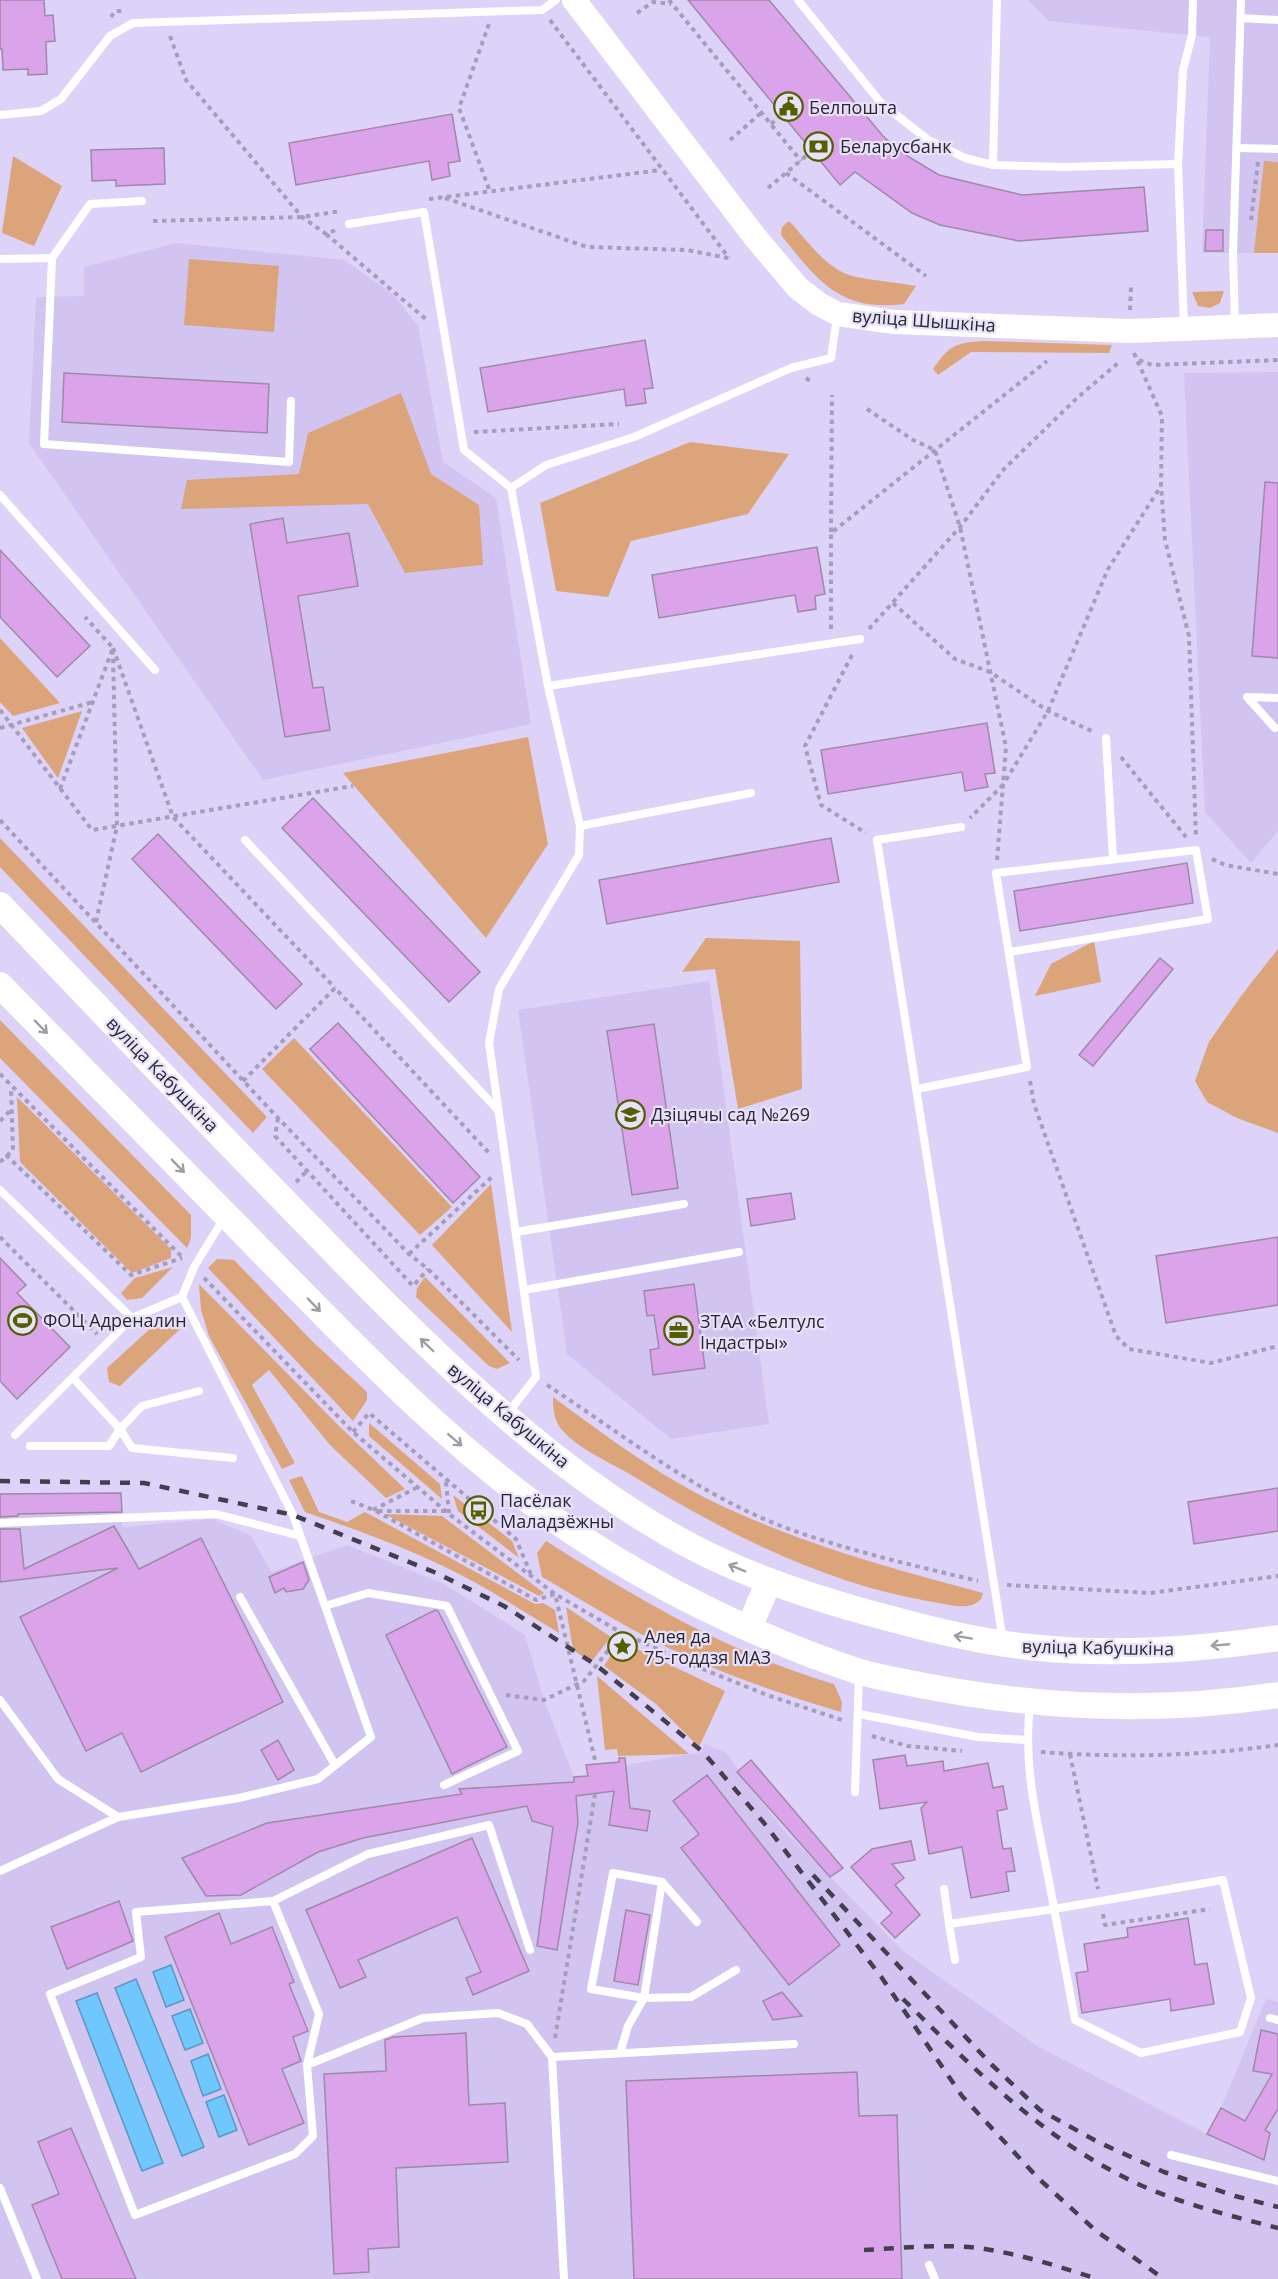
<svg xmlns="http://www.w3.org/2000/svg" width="1278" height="2279" font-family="'Open Sans',sans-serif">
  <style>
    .built { fill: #d1c4f1 }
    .green { fill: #dca47a }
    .water { fill: #70c7fe; stroke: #5b97c1; stroke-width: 1.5 }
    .building { fill: #daa3ea; stroke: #a088a7; stroke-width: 1.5 }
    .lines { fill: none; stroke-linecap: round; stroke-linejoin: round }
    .path { stroke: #a69dbb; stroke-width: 4; stroke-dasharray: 4.5 4.5; stroke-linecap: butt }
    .lane { stroke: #fff; stroke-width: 8 }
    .secondary { stroke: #fff; stroke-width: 24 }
    .primary { stroke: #fff; stroke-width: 26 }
    .rail { stroke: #443f50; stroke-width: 4.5; stroke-dasharray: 10 10; stroke-linecap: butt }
    .oneway { stroke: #9f9da4 }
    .labels { text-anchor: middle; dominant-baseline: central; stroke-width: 4.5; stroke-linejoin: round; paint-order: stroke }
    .poi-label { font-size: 18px; fill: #2a2634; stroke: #e8e2f9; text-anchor: start }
    .street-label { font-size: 18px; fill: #2a2634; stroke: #e8e2f9 }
  </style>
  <rect width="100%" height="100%" fill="#ddd2f8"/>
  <g class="built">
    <path d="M1028,0H1278V253H1202L1210,37L1049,21Z"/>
    <path d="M176,243L344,260L393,294L418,326L443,462L496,498L531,724L263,780L29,443L36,297L84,296V267Z"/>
    <path d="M1278,372V831L1251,863L1205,812L1184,373Z"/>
    <path d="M709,981L769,1424L671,1439L567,1354L518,1010Z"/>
    <path d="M121,1493L122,1527L212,1519L250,1535L272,1572L347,1545L444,1584L525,1635L544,1700L574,1777L587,1775L586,1765L625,1761L626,1767L631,1764L702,1752L705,1744L726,1753L781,1827L904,1952L1039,2047L1207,2134L1221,2108L1266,1999L1278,2002V2279H0V1494Z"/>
  </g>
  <g class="green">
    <path d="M13,156L62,186L34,246L2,233Z"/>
    <path d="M1264,161L1278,162V253H1254Z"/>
    <path d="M789,221C808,241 827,271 856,277C875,281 896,282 916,286L904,304C840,312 818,281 781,235L782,227Z"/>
    <path d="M189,259L279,266L274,332L184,325Z"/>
    <path d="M1224,291L1220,303L1210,308L1198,306L1192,292Z"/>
    <path d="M984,341L1112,345L1109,353L971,352L938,375L933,369C950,345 955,343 984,341Z"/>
    <path d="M401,393L431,474L479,505L483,565L405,573L368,504L181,509L187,480L299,474L308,433Z"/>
    <path d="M690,442L789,454L748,514L631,541L608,597L556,591L540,503Z"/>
    <path d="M0,638L60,703L13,716L0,702Z"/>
    <path d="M82,711L58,778L22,728Z"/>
    <path d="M528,737L548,844L486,938L343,773Z"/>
    <path d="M0,838L267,1117L253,1133L0,867Z"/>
    <path d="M706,938L800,941L802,1089L738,1109L715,969L682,972Z"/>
    <path d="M1094,941L1101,982L1035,996L1051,964Z"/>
    <path d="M1278,949V1133L1237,1118L1207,1102L1195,1081L1209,1042L1241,996Z"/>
    <path d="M0,1020L191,1215V1238L187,1248L0,1058Z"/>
    <path d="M294,1038L452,1207L420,1235L262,1069Z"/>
    <path d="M17,1097L171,1249V1258L132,1273L20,1162Z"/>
    <path d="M491,1184L512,1332L432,1245Z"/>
    <path d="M217,1259L234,1260L313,1342L367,1392V1400L353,1421L208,1268Z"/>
    <path d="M173,1267L142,1298L127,1300L121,1293L135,1278Z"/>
    <path d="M425,1277L510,1363L497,1369L489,1366L416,1297L417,1288Z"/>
    <path d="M199,1284L338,1425L405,1489L386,1498L330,1445L269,1370L252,1385L295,1463L282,1469L209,1336L201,1310Z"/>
    <path d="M166,1319L180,1329L120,1386L109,1382L107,1368L152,1327Z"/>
    <path d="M553,1397C599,1431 646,1466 696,1493C786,1540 886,1567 983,1593L981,1599C969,1612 948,1604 933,1602C823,1584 722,1531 628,1473C607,1461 579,1449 563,1431C554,1422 553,1409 553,1397Z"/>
    <path d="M369,1423L440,1484L442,1499L369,1436Z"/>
    <path d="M302,1476L319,1512L347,1522L365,1512L535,1604L543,1603L555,1610L559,1633C521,1610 483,1585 443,1566C399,1545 352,1528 305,1512L289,1480Z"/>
    <path d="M453,1495L512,1541L519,1558L458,1511Z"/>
    <path d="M385,1514L442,1516L544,1593L539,1596Z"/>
    <path d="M546,1541C636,1598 730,1654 834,1684L842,1702L841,1712C788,1696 736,1679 686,1656C636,1634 589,1604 542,1577L537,1553Z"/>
    <path d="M566,1607L611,1637L591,1662L573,1650Z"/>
    <path d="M620,1641L725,1691L699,1747L656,1704L604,1666Z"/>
    <path d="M597,1676L689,1754L618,1756L617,1749L605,1750Z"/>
  </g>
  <g class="water">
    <path d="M171,1965L184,2000L166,2007L153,1972Z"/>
    <path d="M136,1979L204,2147L182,2156L115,1988Z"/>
    <path d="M97,1993L163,2163L142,2171L76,2001Z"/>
    <path d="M190,2009L203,2043L185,2050L172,2016Z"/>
    <path d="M208,2054L221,2089L203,2096L191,2061Z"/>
    <path d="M224,2095L237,2130L219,2137L206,2102Z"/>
  </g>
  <g class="building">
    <path d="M0,0H44L45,16L53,15L55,41L46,42L47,74L28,75V69L3,70L2,49H0Z"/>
    <path d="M688,0H769L883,136L899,151L939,175L1022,195L1144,187L1148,231L1019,241L940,225L912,213L855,172L840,185Z"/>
    <path d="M452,114L460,161L448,163L450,176L432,180L429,161L296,185L289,143Z"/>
    <path d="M164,148L165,184L116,186V180L92,181L91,150Z"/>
    <path d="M1206,230H1223V251H1205Z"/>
    <path d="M645,340L653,388L644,389L646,403L626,406L624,389L488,412L480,368Z"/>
    <path d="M64,373L269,384L267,433L62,422Z"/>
    <path d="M1265,482L1278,483V658L1252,656Z"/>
    <path d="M283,518L287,543L349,533L358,586L298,596L313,688L323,687L330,730L285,737L250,524Z"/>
    <path d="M817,547L825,594L815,596L816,609L798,612L795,595L659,618L652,575Z"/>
    <path d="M0,550L90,646L57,677L0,617Z"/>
    <path d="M987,723L995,773L985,774L988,787L965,791L962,772L828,794L821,750Z"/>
    <path d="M313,798L480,972L449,1002L282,828Z"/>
    <path d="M158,834L302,984L276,1009L132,859Z"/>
    <path d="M831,838L839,882L607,924L599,880Z"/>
    <path d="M1187,863L1193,903L1020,931L1014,891Z"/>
    <path d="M1160,958L1173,969L1093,1066L1079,1055Z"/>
    <path d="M338,1023L480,1177L453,1203L310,1049Z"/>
    <path d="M654,1024L678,1188L632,1195L607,1031Z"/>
    <path d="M791,1193L795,1219L751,1226L747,1199Z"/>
    <path d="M1278,1237V1305L1166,1323L1156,1256Z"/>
    <path d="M0,1258L26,1285L17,1293L70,1347L17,1399L0,1381Z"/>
    <path d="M694,1284L705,1368L653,1375L650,1350L659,1348L654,1315L647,1316L644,1291Z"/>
    <path d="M1278,1488V1531L1194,1544L1188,1502Z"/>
    <path d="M121,1493L122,1512L18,1514V1516L0,1517V1494Z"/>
    <path d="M114,1526L139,1569L201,1538L283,1702L141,1772L122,1733L86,1751L20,1617L118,1568L0,1582V1529H20L24,1569Z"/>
    <path d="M303,1562L309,1580L303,1589L286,1592L284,1588L275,1593L269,1577Z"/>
    <path d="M435,1610L438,1611L507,1747L452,1774L386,1635Z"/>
    <path d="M278,1740L294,1770L278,1780L261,1750Z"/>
    <path d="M905,1755L907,1766L943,1761L944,1771L988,1763L993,1788L1003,1786L1007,1809L997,1811L1003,1849L1011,1848L1015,1871L1006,1872L1009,1891L971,1898L962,1847L929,1854L921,1808L927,1802L880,1809L873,1760Z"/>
    <path d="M619,1758H625L630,1808L650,1811L647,1831L609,1825L614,1791L576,1796L578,1823L557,1950L537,1946L553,1827L532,1821L527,1806L363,1838L318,1852L241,1895L206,1896L182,1858L267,1823L462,1794L459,1789L574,1782V1777L588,1776L586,1765L619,1762Z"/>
    <path d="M751,1760L843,1868L830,1877L737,1772Z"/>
    <path d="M707,1775L840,1945L789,1985L681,1848L699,1834L673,1801Z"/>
    <path d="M472,1838L529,1971L473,1995L466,1978L481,1972L457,1917L358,1960L366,1977L340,1988L306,1910Z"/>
    <path d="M911,1841L915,1860L892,1864L904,1878L895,1885L920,1915L895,1938L881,1923L892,1913L851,1867L872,1849Z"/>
    <path d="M119,1901L133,1941L67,1969L51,1927Z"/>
    <path d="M626,1910L650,1915L638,1985L614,1981Z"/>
    <path d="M219,1913L231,1944L272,1927L294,1982L289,1984L308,2031L293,2037L301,2061L282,2069L304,2123L249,2145L165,1937Z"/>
    <path d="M1188,1918L1195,1965L1207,1963L1214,2004L1171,2011L1170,1999L1082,2013L1076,1973L1088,1971L1084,1944L1128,1937L1127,1928Z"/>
    <path d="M782,1992L802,2016L773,2020L763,2001Z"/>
    <path d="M1261,2030L1278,2034V2109L1265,2130L1270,2133L1264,2160L1207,2134L1221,2108L1245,2121L1272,2074L1253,2071Z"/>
    <path d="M466,2033L469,2105L505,2103L508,2162L396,2168L399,2247L368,2249L369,2272L334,2274L324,2074L386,2071L385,2040L393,2037Z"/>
    <path d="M857,2072L859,2116L897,2115L902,2279H634L626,2081Z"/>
    <path d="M71,2128L136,2279H62L32,2205L59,2194L38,2142Z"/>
  </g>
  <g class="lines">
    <g class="path">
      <path d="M669,0L801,161"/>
      <path d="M637,13L653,2L671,4"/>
      <path d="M111,17L115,11H124"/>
      <path d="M550,20L729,258"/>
      <path d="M170,36L186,80L302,217L326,234L338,229"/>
      <path d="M771,124L782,114"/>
      <path d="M730,140L761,113"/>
      <path d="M786,173L926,276"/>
      <path d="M768,188L812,151"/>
      <path d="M489,189L459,108L489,24"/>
      <path d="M445,198L587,247L687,250L728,258"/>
      <path d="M429,199L661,170"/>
      <path d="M1251,220L1258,162"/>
      <path d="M153,221L302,217L341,211"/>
      <path d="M326,234L428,321"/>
      <path d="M1130,310L1131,287"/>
      <path d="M1134,353L1162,416L1161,485L1165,540L1189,636L1196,838"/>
      <path d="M1139,360L1152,365L1278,360"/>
      <path d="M806,378L813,383"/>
      <path d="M867,409L913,440L935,450L960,527L1006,747L1003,785L970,818"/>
      <path d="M474,432L619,424"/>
      <path d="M831,532L832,395"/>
      <path d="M893,603L955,659L990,672L1048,711L1094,732"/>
      <path d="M831,629V533L1047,361"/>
      <path d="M869,629L960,527L1004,469L1077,398L1118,363"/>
      <path d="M113,648L173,817L335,988"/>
      <path d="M852,655L805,746L821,805L866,833"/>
      <path d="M0,710L92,830L353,786"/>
      <path d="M0,728L93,702"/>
      <path d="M1121,757L1186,837"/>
      <path d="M60,789L113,648L85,617"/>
      <path d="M0,820L278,1118L409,1254L428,1269L519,1360"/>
      <path d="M1212,859L1225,865L1278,874"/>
      <path d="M997,860L1003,785L1048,711L1108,569L1161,486"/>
      <path d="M96,922L117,826L113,653"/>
      <path d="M0,1074L184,1259"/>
      <path d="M243,1081L335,988L490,1154"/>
      <path d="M1030,1081L1034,1104L1116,1336L1129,1349L1211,1363L1278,1346"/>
      <path d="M278,1118L275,1136L413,1286L428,1269"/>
      <path d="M0,1121L11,1110"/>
      <path d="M6,1155L131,1275L182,1258"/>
      <path d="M0,1162L13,1150L11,1087"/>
      <path d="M296,1182L308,1170"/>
      <path d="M0,1237L97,1334"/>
      <path d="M409,1254L494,1175"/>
      <path d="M204,1278L353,1432L449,1514L555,1594L622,1633L700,1668L767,1695L845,1721"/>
      <path d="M547,1385C622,1434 696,1493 781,1526C845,1550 912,1565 978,1581"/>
      <path d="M353,1432L369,1413L516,1539L532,1577"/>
      <path d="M446,1482L449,1513"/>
      <path d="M351,1501L376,1511L536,1600L555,1594L596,1764"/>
      <path d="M373,1510L416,1488"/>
      <path d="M479,1510L490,1497"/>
      <path d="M378,1511H445"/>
      <path d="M1007,1585L1150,1593L1278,1576"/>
      <path d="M506,1695L544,1700L584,1681L622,1633"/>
      <path d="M872,1736L908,1746L962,1751"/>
      <path d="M1041,1752C1120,1758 1200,1756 1278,1745"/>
      <path d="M1070,1754L1098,1889"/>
      <path d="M1103,1914L1105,1925L1210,1909"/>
      <path d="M555,2038L595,1794"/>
    </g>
    <g class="lane">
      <path d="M798,0L881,103L927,139L965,158L993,165L1065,167L1178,164"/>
      <path d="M1241,18L1278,20"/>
      <path d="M0,115L41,111L61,99L110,36L133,23L542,10L556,0"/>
      <path d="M1237,148L1278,149"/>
      <path d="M993,165L997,0"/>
      <path d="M349,224L424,212L464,450L511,488L548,686L580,826L579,855L499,989L489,1043L536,1377L508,1413"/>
      <path d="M52,258L90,204L142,201"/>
      <path d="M0,259L52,258L44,444L289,462L291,401"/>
      <path d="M1235,325L1233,254L1241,0"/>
      <path d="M1184,326L1178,164L1183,70L1192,35L1193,0"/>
      <path d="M511,488L546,465L634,437L791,368L831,358L837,316"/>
      <path d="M0,495L155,670"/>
      <path d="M548,686L860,639"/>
      <path d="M1275,728L1247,697L1278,698"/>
      <path d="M1106,738L1113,859"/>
      <path d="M580,826L751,793"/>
      <path d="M961,827L877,840L1003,1641"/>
      <path d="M245,840L498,1110"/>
      <path d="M917,1089L1027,1067L996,873L1196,850L1208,919L1010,952"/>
      <path d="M0,1190L132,1318"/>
      <path d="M516,1232L684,1204"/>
      <path d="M524,1290L739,1252"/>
      <path d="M74,1379L120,1429L142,1406L199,1391"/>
      <path d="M15,1435L132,1318L182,1297L194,1267L224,1218"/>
      <path d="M30,1446H109L120,1429L132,1448L233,1458"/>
      <path d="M0,1523L216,1514L300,1536"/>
      <path d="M240,1597L335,1765"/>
      <path d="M325,1606L368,1593L447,1606L518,1751L444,1785"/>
      <path d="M0,1700L58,1779L118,1817"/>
      <path d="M859,1714L978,1737L1026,1740"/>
      <path d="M855,1792L859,1675"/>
      <path d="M0,1871L118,1817L239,1798L318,1779L371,1737L293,1515L182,1297"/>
      <path d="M662,1882L697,1922"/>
      <path d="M944,1889L949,1924L1054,1909L1223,1880L1251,1998L1240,2032L1141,2053L1075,2020C1066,1972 1057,1924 1048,1876C1036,1816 1023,1765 1030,1704"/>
      <path d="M273,1901L319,2014L307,2065L313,2136L295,2154L135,2215L50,1994L141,1957L136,1912Z"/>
      <path d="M273,1901L368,1854L489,1825L530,1950"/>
      <path d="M949,1924L955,1960"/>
      <path d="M1270,2018L1278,2020"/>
      <path d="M620,2053L628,2026L644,1998L662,1882L613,1873L591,1989L644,1998L691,1997L736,1970"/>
      <path d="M552,2057L794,2044"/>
      <path d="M307,2065L423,2018L498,2013L527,2024L552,2057L564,2279"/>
      <path d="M1171,2155L1278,2181"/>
      <path d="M0,2188L37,2279"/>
      <path d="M929,2265L935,2279"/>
    </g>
    <path class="secondary" d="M574,0L755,237L798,288L819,304L838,314L894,322L1130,331L1278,325"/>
    <g class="primary">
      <path d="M0,905C102,1012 204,1119 308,1225C416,1336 532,1455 667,1533C728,1569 795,1592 862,1611C917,1626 972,1641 1029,1647C1111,1656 1197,1650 1278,1638"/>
      <path d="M0,985C92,1079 184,1172 276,1266C366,1358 455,1450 561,1524C648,1584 757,1638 857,1671C879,1678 903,1681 925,1686C1040,1708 1162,1713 1278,1695"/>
      <path d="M749,1628L769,1581"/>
    </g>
    <g class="rail">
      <path d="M0,1481L144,1483L293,1515L434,1572L504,1606L596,1665L703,1752L764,1823L882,1978L962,2096L1038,2178L1095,2230L1164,2279"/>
      <path d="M813,1875L992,2065L1040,2110L1098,2142L1164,2172L1235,2196L1278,2207"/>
      <path d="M903,1999C969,2064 1035,2131 1118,2174C1168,2201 1224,2214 1278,2228"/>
      <path d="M864,2250C904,2248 946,2243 985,2249C1023,2255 1061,2267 1097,2279"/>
    </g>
  </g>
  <defs><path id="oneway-shaft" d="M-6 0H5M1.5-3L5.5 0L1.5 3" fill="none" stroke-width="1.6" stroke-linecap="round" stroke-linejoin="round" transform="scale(1.5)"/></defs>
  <g class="oneway">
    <use href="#oneway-shaft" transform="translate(41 1027) rotate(46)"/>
    <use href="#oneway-shaft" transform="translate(178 1166) rotate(46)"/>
    <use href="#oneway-shaft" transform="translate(314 1305) rotate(46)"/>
    <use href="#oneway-shaft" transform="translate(427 1345) rotate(-136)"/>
    <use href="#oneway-shaft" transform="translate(455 1440) rotate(41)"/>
    <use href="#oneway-shaft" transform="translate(737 1568) rotate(-158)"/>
    <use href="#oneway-shaft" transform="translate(963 1637) rotate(-170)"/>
    <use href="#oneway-shaft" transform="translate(1220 1645) rotate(175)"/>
  </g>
  <defs>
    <symbol id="civic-ring" viewBox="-11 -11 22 22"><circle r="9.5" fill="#e8e2f9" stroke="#535f00" stroke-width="1.5"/><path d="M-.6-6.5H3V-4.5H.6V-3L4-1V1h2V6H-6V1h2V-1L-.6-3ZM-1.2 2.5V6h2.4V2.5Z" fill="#535f00"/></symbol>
    <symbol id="bank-ring" viewBox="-11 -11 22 22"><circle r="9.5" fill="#e8e2f9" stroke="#535f00" stroke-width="1.5"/><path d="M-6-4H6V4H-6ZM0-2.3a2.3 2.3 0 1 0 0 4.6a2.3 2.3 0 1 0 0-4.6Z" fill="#535f00"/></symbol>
    <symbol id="school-ring" viewBox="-11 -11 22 22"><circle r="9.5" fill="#e8e2f9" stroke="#535f00" stroke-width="1.5"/><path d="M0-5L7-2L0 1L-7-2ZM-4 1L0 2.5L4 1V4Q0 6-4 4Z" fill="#535f00"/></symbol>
    <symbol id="stadium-ring" viewBox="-11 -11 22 22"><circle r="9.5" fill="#e8e2f9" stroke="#535f00" stroke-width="1.5"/><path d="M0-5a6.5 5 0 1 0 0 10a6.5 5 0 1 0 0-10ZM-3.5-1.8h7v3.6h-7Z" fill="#535f00"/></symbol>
    <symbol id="office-ring" viewBox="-11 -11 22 22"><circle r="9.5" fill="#e8e2f9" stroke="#535f00" stroke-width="1.5"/><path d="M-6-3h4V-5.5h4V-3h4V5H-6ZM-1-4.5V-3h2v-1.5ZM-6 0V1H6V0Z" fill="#535f00"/></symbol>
    <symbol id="bus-ring" viewBox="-11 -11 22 22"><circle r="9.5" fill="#e8e2f9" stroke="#535f00" stroke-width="1.5"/><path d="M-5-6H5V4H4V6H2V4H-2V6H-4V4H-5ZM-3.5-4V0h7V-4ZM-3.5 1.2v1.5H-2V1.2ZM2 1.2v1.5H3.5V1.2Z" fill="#535f00"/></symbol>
    <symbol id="sight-ring" viewBox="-11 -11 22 22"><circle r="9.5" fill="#e8e2f9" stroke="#535f00" stroke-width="1.5"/><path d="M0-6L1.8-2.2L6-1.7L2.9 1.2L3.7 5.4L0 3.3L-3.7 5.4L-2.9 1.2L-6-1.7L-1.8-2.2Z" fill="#535f00"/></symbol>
  </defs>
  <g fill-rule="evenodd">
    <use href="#civic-ring" x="772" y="90" width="33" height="33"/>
    <use href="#bank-ring" x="802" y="130" width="33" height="33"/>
    <use href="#school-ring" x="614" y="1098" width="33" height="33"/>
    <use href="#stadium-ring" x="6" y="1304" width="33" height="33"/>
    <use href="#office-ring" x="662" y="1314" width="33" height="33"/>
    <use href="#bus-ring" x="462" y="1494" width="33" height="33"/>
    <use href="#sight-ring" x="606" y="1630" width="33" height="33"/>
  </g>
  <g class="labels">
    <g class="poi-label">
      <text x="809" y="107">Белпошта</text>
      <text x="840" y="146">Беларусбанк</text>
      <text x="651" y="1114">Дзіцячы сад №269</text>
      <text x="43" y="1320">ФОЦ Адреналин</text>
      <text x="700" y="1321">ЗТАА «Белтулс<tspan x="700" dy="21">Iндастры»</tspan></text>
      <text x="500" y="1500">Пасёлак<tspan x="500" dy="21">Маладзёжны</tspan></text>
      <text x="644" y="1636">Алея да<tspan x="644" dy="21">75-годдзя МАЗ</tspan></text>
    </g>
    <g class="street-label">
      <text transform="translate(924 320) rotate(4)">вуліца Шышкіна</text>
      <text transform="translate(163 1074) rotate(46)">вуліца Кабушкіна</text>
      <text transform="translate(509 1415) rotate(40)">вуліца Кабушкіна</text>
      <text transform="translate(1098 1647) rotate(1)">вуліца Кабушкіна</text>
    </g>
  </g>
</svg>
